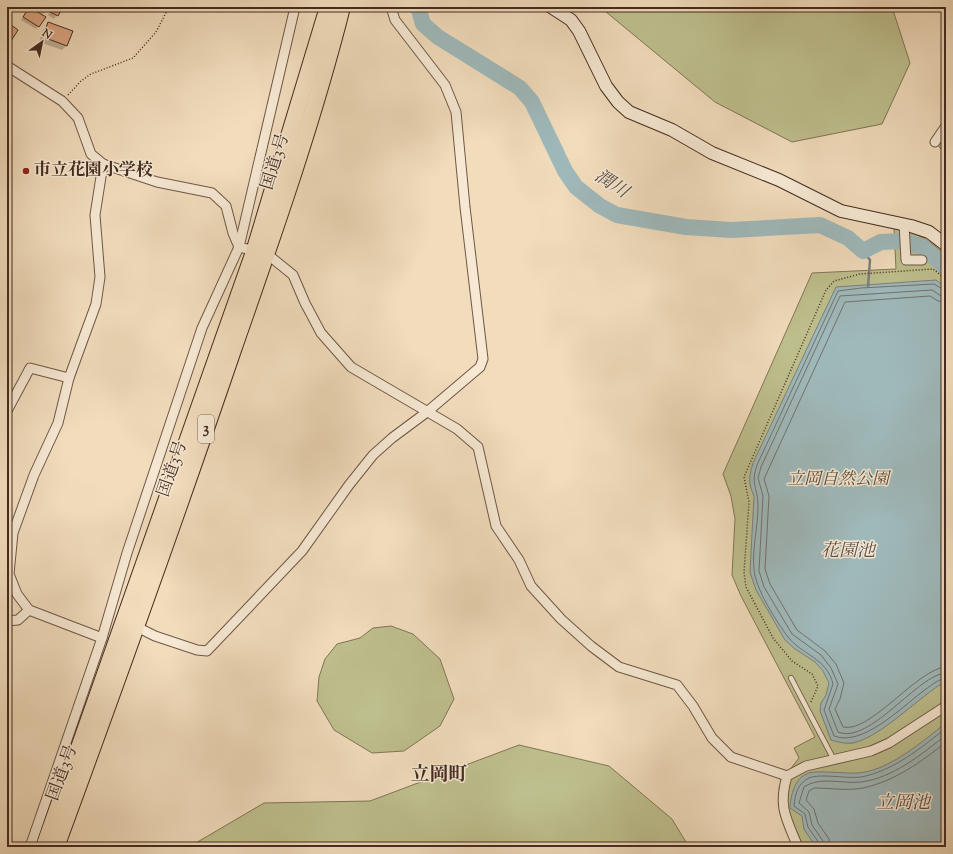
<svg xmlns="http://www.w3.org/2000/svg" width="953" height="854" font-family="'Sorts Mill Goudy','Noto Serif JP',serif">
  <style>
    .green { fill: #bebf8e; stroke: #817557 }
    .water { fill: #9fb9bb; stroke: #7b807d }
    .shadow { fill: #0003 }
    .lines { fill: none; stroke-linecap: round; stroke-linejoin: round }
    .shore { stroke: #72726e; stroke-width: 1 }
    .stream { stroke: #7b807d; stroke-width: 2.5 }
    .river { stroke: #9fb9bb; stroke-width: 16 }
    .building { fill: #dea885; stroke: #442b20 }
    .lane-casing { stroke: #6f5747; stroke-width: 6 }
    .street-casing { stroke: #6f5747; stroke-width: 11 }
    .secondary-casing { stroke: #442b20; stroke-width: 14 }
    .highway-casing { stroke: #442b20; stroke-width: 18 }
    .path { stroke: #442b20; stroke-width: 1.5; stroke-dasharray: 1 2; stroke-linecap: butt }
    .lane { stroke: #f6e8d3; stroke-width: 4.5 }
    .street { stroke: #f6e8d3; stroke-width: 9 }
    .secondary { stroke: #f6e8d3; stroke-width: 12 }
    .highway { stroke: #f1dcbc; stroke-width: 16 }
    .poi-dot { fill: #8f2418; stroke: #f6e8d3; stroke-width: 1.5 }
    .labels { text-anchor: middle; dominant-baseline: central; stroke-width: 3; stroke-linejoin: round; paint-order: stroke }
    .shield { fill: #f6e8d3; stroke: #796456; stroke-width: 1 }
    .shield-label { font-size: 16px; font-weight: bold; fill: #442b20 }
    .street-label { font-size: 17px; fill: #442b20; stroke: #f6e8d3 }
    .poi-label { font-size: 17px; font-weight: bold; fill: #442b20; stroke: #f6e8d3; text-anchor: start }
    .park-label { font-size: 17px; font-style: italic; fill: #5c4936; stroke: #f6e8d3 }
    .water-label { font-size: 18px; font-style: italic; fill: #5b4e47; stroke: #f6e8d3 }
    .quarter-label { font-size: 19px; font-weight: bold; fill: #442b20; stroke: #f6e8d3 }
  </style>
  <rect width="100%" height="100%" fill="#f1dcbc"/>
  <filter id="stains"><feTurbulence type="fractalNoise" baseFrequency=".005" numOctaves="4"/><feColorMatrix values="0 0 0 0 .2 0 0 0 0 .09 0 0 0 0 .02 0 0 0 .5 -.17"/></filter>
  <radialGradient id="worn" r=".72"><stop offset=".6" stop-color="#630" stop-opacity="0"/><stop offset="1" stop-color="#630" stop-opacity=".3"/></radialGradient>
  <g class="green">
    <path d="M600,7H892L910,63L882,124L792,142L715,102Z"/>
    <path d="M946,126V155L935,142Z"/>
    <path d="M894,227C915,231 931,241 946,256V847H792L779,803L788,772L799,758L794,748L815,737L741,596L732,575L735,519L731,496L723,474L812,273L896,269Z"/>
    <path d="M391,626L413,634L440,659L454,699L440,726L404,751L372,753L334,730L317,701L319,677L325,659L337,644L360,638L373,628Z"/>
    <path d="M519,745L609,766L672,819L689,847H189L264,803L370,801Z"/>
  </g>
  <g class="water">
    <path d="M936,280L946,288V681C918,697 883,736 853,743C845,744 838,742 831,740L820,711L821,703L826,695L829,683L823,671L815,662L795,649L785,640L756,590L750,572L754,496C748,483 749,476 753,463L836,287Z"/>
    <path d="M946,723V847H816L804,829L802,816L790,808C791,795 794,778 809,773C818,770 847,774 858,773C889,771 923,741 946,723Z"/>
  </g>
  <g class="shadow">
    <path d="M36,7H48L43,14L35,9Z"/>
    <path d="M52,7H62L54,19L48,15Z"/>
    <path d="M29,8L38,26L36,29L21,20Z"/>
    <path d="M48,23L67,45L62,50L39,42L44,28Z"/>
  </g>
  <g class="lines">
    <g class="shore">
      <path d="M946,291L934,284L861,288L838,291L757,465C750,486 758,486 758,506C758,527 752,548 754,569C755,588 776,621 788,637C802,655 827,658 833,684L824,710L834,736C862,747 901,708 922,692C929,687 938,679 946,678"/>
      <path d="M946,296H941L932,290L840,296L761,467L758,478L763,496L759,571L764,587L792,634L821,655L831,668L838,684L829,709L838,732C870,745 918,674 946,673"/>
      <path d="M946,302L938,301L930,296L845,302L764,479L769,496L765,569L770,584L797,630L825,651L836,664L844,683L840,699L835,709L843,727C870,734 918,668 946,667"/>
      <path d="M819,847V843L808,827L805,814L794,806C795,794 798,783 809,778C819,773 848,779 861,777C893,771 921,748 946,728"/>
      <path d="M824,847L823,841L812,825L809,812L799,803L804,787C820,776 842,784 861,782C893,778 922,754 946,735"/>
      <path d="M830,847L829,839L818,823L814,809L806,800L809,791L814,788C830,788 848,791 863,788C895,781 921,762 946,742"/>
    </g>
    <path class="stream" d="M863,251L870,260L868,287"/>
    <path class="river" d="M418,7L423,24L438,37L520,88L532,102L565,171L576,187L600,206L617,215L686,227L731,230L820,225L848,238L863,251L881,242L903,241L923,247L946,268"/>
  </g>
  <g class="building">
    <path d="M29,7L46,17L39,27L23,17Z"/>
    <path d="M40,7H49L47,11Z"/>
    <path d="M53,7H63L58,16L50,12Z"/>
    <path d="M7,22L18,30L11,41L7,39Z"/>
    <path d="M48,22L73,31L67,46L43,37Z"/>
  </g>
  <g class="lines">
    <defs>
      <path id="lane" d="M791,678L834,760"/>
      <g id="street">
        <path d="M7,66L62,101L78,118L91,154L103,164L157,182L212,193L226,206L233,233L239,247"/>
        <path d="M935,142L946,126"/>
        <path d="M904,224L906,260H922"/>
        <path d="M239,247L267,254L293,275L305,303L321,333L351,367L457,429L478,447L496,526L519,560L531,586L561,619L591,646L619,667L677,685L693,706L712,738L731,757L787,776L806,766L871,751L889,743L946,706"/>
        <path d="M7,411L30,368L69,378"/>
        <path d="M7,621L18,620L29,610"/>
        <path d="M133,625L155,636L197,650L207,651L302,551L349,485L373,455L392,438L427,412L480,367L483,359L465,207L456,112L445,85L395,20L391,7"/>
        <path d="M102,638L29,610L17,594L9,574L13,533L34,475L58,423L69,378L96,304L100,277L95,215L103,164"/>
        <path d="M787,776C778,807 786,818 798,847"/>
        <path d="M30,847L102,638L127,553L202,328L239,247L295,7"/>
      </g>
      <path id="secondary" d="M551,7L571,20L579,31L606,86L618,102L629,112L672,130L712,153L779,180L841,211L911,226L929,232L946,245"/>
      <g id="highway">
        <path d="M44,847L254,252L328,7"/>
        <path d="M56,847C117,681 177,514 234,347C273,235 313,122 342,7"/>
      </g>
    </defs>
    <use href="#lane" class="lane-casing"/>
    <use href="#street" class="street-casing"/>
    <use href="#secondary" class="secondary-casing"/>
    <use href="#highway" class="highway-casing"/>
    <g class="path">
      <path d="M68,95L81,81L91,74L133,58L156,32L169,7"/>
      <path d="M811,702L818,686L812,674L792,661L773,638L746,587L744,572L749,502L744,477L826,290L834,281L860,274L933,269L946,279"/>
    </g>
    <use href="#lane" class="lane"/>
    <use href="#street" class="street"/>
    <use href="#secondary" class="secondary"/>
    <use href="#highway" class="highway"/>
  </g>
  <circle class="poi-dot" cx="26" cy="171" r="4"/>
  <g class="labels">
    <rect class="shield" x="198" y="415" width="16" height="28" rx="3"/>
    <g class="shield-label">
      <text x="206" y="429">3</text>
    </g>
    <g class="street-label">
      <text transform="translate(276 162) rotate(-73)">国道3号</text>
      <text transform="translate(173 469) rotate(-71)">国道3号</text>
      <text transform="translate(63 773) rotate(-70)">国道3号</text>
    </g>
    <g class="poi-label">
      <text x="34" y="171">市立花園小学校</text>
    </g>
    <g class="park-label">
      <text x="838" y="480">立岡自然公園</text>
    </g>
    <g class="water-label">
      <text transform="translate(611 185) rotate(33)">潤川</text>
      <text x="848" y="552">花園池</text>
      <text x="903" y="804">立岡池</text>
    </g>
    <g class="quarter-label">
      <text x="439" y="775">立岡町</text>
    </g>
  </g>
  <rect width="953" height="854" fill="none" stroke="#f1dcbc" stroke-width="24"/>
  <rect x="8" y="8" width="937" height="838" fill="none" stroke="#442b20" stroke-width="2"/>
  <rect x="12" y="12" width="929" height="830" fill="none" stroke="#442b20"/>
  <g transform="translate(42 42) rotate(33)" stroke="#f6e8d3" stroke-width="3" paint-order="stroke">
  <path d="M0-3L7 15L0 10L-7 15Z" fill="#442b20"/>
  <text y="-6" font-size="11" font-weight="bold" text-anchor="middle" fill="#442b20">N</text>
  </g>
  <rect width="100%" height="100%" filter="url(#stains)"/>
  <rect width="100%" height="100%" fill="url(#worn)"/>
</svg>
